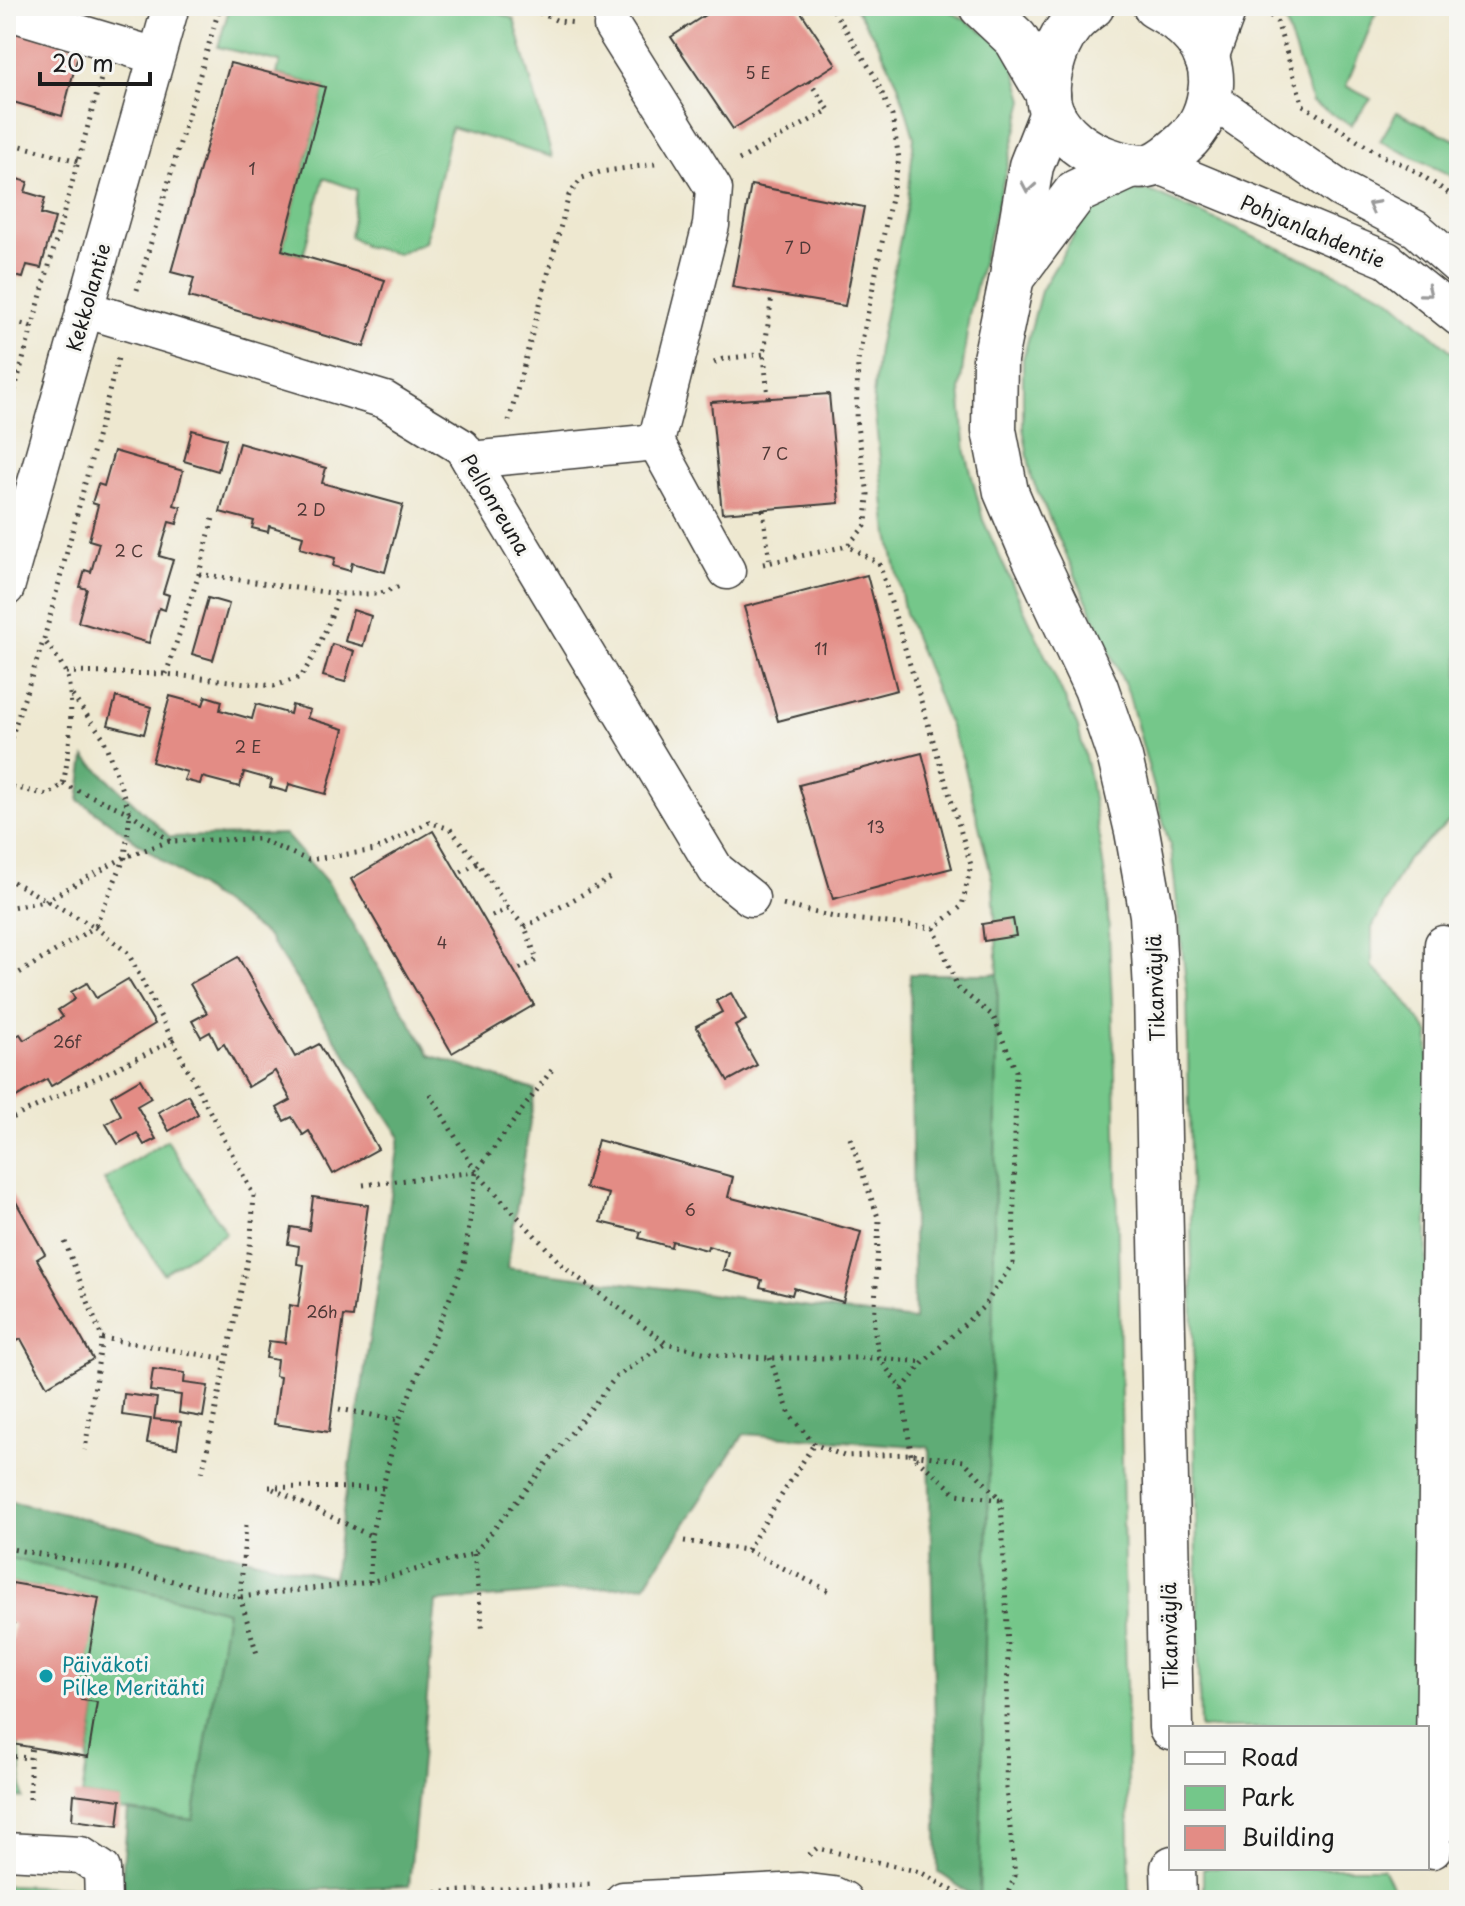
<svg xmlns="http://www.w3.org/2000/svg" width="1465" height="1906" font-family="'Playpen Sans',sans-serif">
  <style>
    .green { fill: #74c78a; stroke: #487253; stroke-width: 2 }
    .forest { fill: #5fac76; stroke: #3e6449; stroke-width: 2 }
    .building { fill: #e38c85 }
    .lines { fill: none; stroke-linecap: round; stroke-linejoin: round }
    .minor-casing { stroke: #3c3b37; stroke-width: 39 }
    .major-casing { stroke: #3c3b37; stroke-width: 47 }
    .path { stroke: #3c3b37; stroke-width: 5; stroke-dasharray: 2 6; stroke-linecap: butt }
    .minor { stroke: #fff; stroke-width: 36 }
    .major { stroke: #fff; stroke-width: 44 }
    .oneway { stroke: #999 }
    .culture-dot { fill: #0f9aa8; stroke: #f6f6f2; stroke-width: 3 }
    .labels { text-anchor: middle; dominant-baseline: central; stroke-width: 6; stroke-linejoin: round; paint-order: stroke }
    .number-label { font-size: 16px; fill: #4e3836 }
    .street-label { font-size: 20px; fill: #1c1c1c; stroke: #f6f6f2 }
    .culture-label { font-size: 20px; fill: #0d838f; stroke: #f6f6f2; text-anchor: start }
  </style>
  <rect width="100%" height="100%" fill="#f6f6f2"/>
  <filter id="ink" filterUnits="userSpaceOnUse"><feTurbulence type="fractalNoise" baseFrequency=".0125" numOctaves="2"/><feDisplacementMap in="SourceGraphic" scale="16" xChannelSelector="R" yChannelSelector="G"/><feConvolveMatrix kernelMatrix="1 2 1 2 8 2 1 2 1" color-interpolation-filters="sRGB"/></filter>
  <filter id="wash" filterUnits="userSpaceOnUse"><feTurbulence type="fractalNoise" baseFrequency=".006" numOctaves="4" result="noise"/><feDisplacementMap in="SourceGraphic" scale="32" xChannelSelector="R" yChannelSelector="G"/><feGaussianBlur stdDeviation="1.8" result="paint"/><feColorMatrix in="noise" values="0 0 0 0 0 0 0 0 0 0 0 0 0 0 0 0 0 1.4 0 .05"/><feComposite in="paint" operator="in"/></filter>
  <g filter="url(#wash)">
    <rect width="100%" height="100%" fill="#eee8d0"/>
    <g class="green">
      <path d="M230,6H482L514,19L552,157L451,127L425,242L398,254L364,246L350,236L357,190L324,178L303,256L282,250L325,87L277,74L280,62L218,47Z"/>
      <path d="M854,6H942L1008,47L1024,100L969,315L960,390L966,453L983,520L1078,727L1089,774L1107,889L1115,1074L1130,1900H979L993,1297L998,974L993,883L963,760L905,613L887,525L873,397L878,349L908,200L914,137L898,84L879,45Z"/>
      <path d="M1273,6H1379L1346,86L1371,99L1351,125L1312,102L1285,21Z"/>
      <path d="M1397,112L1459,142V182L1448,174L1380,141Z"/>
      <path d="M1127,191H1150L1387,296L1459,358V813L1407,859L1372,928V967L1396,989L1429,1033L1422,1728H1200L1187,992L1171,850L1128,692L1032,479L1023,428V359L1041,291L1091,206Z"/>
      <path d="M167,1140L226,1233L163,1273L104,1180Z"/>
      <path d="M6,1557L227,1611L193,1820L119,1810L120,1800L82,1795L97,1703L81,1700L98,1598L12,1583L6,1619Z"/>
      <path d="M6,1743L19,1745L23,1798L6,1797Z"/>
      <path d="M1203,1868H1383L1397,1895L1407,1900H1203Z"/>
      <path d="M6,1885L91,1888V1900H6Z"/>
    </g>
    <path class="forest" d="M85,757L170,837L285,834L328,883L430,1055L535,1090L507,1268L914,1320L910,974H998L993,1297L979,1900L938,1872L929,1447L744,1434L645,1585L436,1602L409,1886L120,1897L128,1811L193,1820L227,1611L6,1557V1500L333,1578L400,1136L268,937L79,800Z"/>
    <g id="blocks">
      <g class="building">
        <path d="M719,6H797L836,64L733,129L671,37Z"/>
        <path d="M6,27L80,48L62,116L6,100Z"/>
        <path d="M230,63L325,87L282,250L385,280L364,347L189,297L194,278L171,272Z"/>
        <path d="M6,176L28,182L25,192L45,198L41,214L55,218L41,268L27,265L23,278L6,274Z"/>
        <path d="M751,185L864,207L845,306L732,287Z"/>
        <path d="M829,394L839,503L722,513L711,402Z"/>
        <path d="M192,430L226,439L218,471L184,461Z"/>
        <path d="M239,443L326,468L322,483L403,505L385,572L352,563L350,571L333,566L335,558L300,548L303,536L269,526L268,532L252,528L254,521L220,512Z"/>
        <path d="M114,451L183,471L174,505L181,507L177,524L169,522L159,556L173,560L163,593L169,595L165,610L159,608L149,643L78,622L87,589L80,587L85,570L91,572L99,543L89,540L98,505L92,503L98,484L104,486Z"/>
        <path d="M867,575L897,690L778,721L744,607Z"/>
        <path d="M208,598L229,604L213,660L192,654Z"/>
        <path d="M353,610L371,616L363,646L345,641Z"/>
        <path d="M332,644L354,651L345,682L323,676Z"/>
        <path d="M170,696L203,705L206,696L222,701L220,710L252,719L256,704L290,714L292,705L310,710L307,718L344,729L326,794L289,784L287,792L270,787L272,780L244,772L240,787L202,777L200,784L184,780L187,772L152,762Z"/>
        <path d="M116,697L151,707L144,734L108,725Z"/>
        <path d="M922,753L952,868L833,899L799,785Z"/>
        <path d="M433,831L534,1005L452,1053L351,879Z"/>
        <path d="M1013,919L1016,936L984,941L982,924Z"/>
        <path d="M238,957L295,1057L319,1044L378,1149L333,1174L309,1131L303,1135L292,1117L284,1121L277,1108L291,1100L275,1071L248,1087L224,1044L218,1048L210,1032L201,1037L192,1021L207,1013L190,984Z"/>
        <path d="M128,979L155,1024L51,1086L47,1079L6,1103V1042L20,1034L24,1040L63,1017L58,1010L75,999L71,992L87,983L96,998Z"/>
        <path d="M731,993L746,1020L735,1026L757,1065L728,1081L696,1026L722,1012L716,1001Z"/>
        <path d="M140,1079L151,1098L137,1106L156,1139L144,1145L137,1133L118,1144L106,1124L121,1115L111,1096Z"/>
        <path d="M188,1095L198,1114L169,1131L158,1112Z"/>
        <path d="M598,1140L733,1177L728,1197L861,1232L843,1302L794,1288L792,1295L760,1287L762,1280L723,1270L728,1252L708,1246L707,1250L672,1241L671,1247L639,1238L641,1232L601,1222L609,1194L585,1188Z"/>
        <path d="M6,1184L45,1254L37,1259L93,1359L47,1386L21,1339L15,1342L8,1328L6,1329Z"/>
        <path d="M313,1197L368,1205L353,1317L344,1316L329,1432L274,1424L280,1377L275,1376L277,1360L266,1358L269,1341L285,1343L290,1305L298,1307L304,1265L297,1264L299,1246L288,1244L291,1227L309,1230Z"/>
        <path d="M153,1369L185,1373L184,1383L208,1386L203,1417L179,1413L181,1395L150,1391Z"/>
        <path d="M124,1394L157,1398L154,1419L181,1422L177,1448L147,1443L151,1419L122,1415Z"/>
        <path d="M12,1583L99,1598L81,1700L97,1702L88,1757L6,1743V1652H9L14,1624L6,1622V1620Z"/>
        <path d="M74,1794L121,1800L118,1826L72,1820Z"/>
      </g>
    </g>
  </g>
  <g filter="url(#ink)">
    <use href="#blocks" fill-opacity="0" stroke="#3c3b37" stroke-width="2"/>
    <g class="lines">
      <defs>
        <g id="minor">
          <path d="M6,11L156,56"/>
          <path d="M1209,98L1340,189L1416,229L1459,267"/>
          <path d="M1155,164L1387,260L1459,318"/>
          <path d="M84,309L385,400L462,447L716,870L751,898"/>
          <path d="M656,442L727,571"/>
          <path d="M470,460L656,442L711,225L714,189L612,26"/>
          <path d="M6,588L171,6"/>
          <path d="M1433,1850L1443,944"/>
          <path d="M6,1851L81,1855L102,1869L103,1900"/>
          <path d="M623,1900L801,1891L833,1895L844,1900"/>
        </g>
        <g id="major">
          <path d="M981,6L1016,39L1048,94"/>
          <path d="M1092,6C1084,12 1076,18 1070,26C1054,46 1041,89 1052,113C1062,135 1084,151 1106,159C1120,164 1138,170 1153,165C1164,161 1175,151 1183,144C1201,128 1209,109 1211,85C1213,47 1185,22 1155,6"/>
          <path d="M1206,57L1225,6"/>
          <path d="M1052,113L1031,166L1012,277L995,359L994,430L1006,492L1029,546L1096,688L1120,758L1137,831L1152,915L1156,991L1171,1728"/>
          <path d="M1016,272L1076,192L1132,166"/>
          <path d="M1173,1868L1174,1900"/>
        </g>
      </defs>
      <use href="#minor" class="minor-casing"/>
      <use href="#major" class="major-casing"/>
      <g class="path">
        <path d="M525,6L558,21L577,23"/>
        <path d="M714,6L716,8"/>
        <path d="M1265,10L1277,22L1303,105L1358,141L1381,155L1409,167L1459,200"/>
        <path d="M6,142L78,161"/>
        <path d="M739,160L829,110L809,81"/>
        <path d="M137,290L220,6"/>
        <path d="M6,320L32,327"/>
        <path d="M714,363L723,359L764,354"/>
        <path d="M768,398L764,354L772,295"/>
        <path d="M6,421L102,75"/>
        <path d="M509,421L569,195L582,178L600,172L655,164"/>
        <path d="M763,510L770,563"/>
        <path d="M763,564L847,546L866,525L868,494L856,420L858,361L899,159L892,116L874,75L831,6"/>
        <path d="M199,574L338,594H378L400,586"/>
        <path d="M66,672L166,674L274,686L301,677C317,651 330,624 338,594"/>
        <path d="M166,674L199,574L213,518"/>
        <path d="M6,753L44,639L118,358"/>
        <path d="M63,784L130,813L170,841"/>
        <path d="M13,787L48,795L63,784C69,757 76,696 65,671C60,660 51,650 44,640"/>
        <path d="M461,872L478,863L508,908"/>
        <path d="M6,878L95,927L125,857L130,813L103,737L71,694"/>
        <path d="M783,905L834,917L934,928L962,906L971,865L879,563L847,546"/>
        <path d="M6,908L45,901L125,857L170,841L258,839L308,860L376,850L429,822L450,829L478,863"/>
        <path d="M492,916L508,908L525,927L537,960L517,970"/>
        <path d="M525,927L615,876"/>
        <path d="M6,981L95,927L128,953L173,1041"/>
        <path d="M430,1094L476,1172L565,1268L666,1343L715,1355L770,1358H879L924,1362"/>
        <path d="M6,1121L173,1041L254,1196L250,1248L202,1474"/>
        <path d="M850,1138L879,1220L874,1327L879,1358L902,1389L911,1454L957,1494L1000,1500"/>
        <path d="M363,1185L476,1172"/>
        <path d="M65,1242L102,1338L85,1450"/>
        <path d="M102,1338L227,1359"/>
        <path d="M770,1358L790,1415L814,1444L844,1456L911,1454L964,1461L1001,1500L1008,1648L1006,1789L1015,1876L1005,1900"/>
        <path d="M902,1389L924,1362L984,1306L1013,1263L1016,1071L993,1016L958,988L934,928"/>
        <path d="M339,1409L399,1420"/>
        <path d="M269,1487L383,1488"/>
        <path d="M273,1489L371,1536"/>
        <path d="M246,1525L240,1597L257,1654"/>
        <path d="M684,1541L747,1550L829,1591"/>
        <path d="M6,1548L127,1570L240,1597L370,1582L474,1554L616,1377L666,1343"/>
        <path d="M747,1550L814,1444"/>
        <path d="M474,1554L483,1633"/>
        <path d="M370,1582L371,1536L399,1420L464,1264L476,1172L554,1067"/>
        <path d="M6,1756L30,1758"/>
        <path d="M30,1799V1758L32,1747"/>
        <path d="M809,1855L817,1848L920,1872L969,1900"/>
        <path d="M300,1900L591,1884"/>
      </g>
      <use href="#minor" class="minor"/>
      <use href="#major" class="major"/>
    </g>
    <defs><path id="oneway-chevron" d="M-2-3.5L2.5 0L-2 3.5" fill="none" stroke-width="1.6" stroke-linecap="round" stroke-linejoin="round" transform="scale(2)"/></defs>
    <g class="oneway">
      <use href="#oneway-chevron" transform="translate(1028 187) rotate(100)"/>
      <use href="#oneway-chevron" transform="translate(1373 206) rotate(-152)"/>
      <use href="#oneway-chevron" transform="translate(1427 292) rotate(39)"/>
    </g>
  </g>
  <circle class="culture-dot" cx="46" cy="1676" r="8"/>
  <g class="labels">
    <g class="number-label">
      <text x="758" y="72">5 E</text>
      <text x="252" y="168">1</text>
      <text x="798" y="247">7 D</text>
      <text x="775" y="453">7 C</text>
      <text x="311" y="509">2 D</text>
      <text x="129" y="550">2 C</text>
      <text x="821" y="648">11</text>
      <text x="248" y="746">2 E</text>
      <text x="876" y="826">13</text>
      <text x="442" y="942">4</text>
      <text x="67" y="1041">26f</text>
      <text x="690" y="1209">6</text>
      <text x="322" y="1311">26h</text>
    </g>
    <g class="street-label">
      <text transform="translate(1313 231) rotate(23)">Pohjanlahdentie</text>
      <text transform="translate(88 297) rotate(-74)">Kekkolantie</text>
      <text transform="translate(496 504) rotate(59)">Pellonreuna</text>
      <text transform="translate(1155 988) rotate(-92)">Tikanväylä</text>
      <text transform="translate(1169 1636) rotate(-91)">Tikanväylä</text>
    </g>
    <g class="culture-label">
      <text x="62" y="1664">Päiväkoti<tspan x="62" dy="23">Pilke Meritähti</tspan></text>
    </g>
  </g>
  <rect width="1465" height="1906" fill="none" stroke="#f6f6f2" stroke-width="32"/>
  <rect x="1169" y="1726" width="260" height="144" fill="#f6f6f2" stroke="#9f9f9c" stroke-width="2"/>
  <rect x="1185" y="1752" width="40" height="12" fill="#ffffff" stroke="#9f9f9c" stroke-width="2"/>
  <text x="1241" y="1766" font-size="24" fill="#1c1c1c">Road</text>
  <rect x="1185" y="1786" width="40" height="24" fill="#74c78a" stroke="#9f9f9c" stroke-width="2"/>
  <text x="1241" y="1806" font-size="24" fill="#1c1c1c">Park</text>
  <rect x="1185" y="1826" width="40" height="24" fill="#e38c85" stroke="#9f9f9c" stroke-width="2"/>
  <text x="1241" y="1846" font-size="24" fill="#1c1c1c">Building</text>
  <path d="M40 72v12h110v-12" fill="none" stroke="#1c1c1c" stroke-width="4"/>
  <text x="52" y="72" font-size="24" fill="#1c1c1c" stroke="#f6f6f2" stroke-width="6" paint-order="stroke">20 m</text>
</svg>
